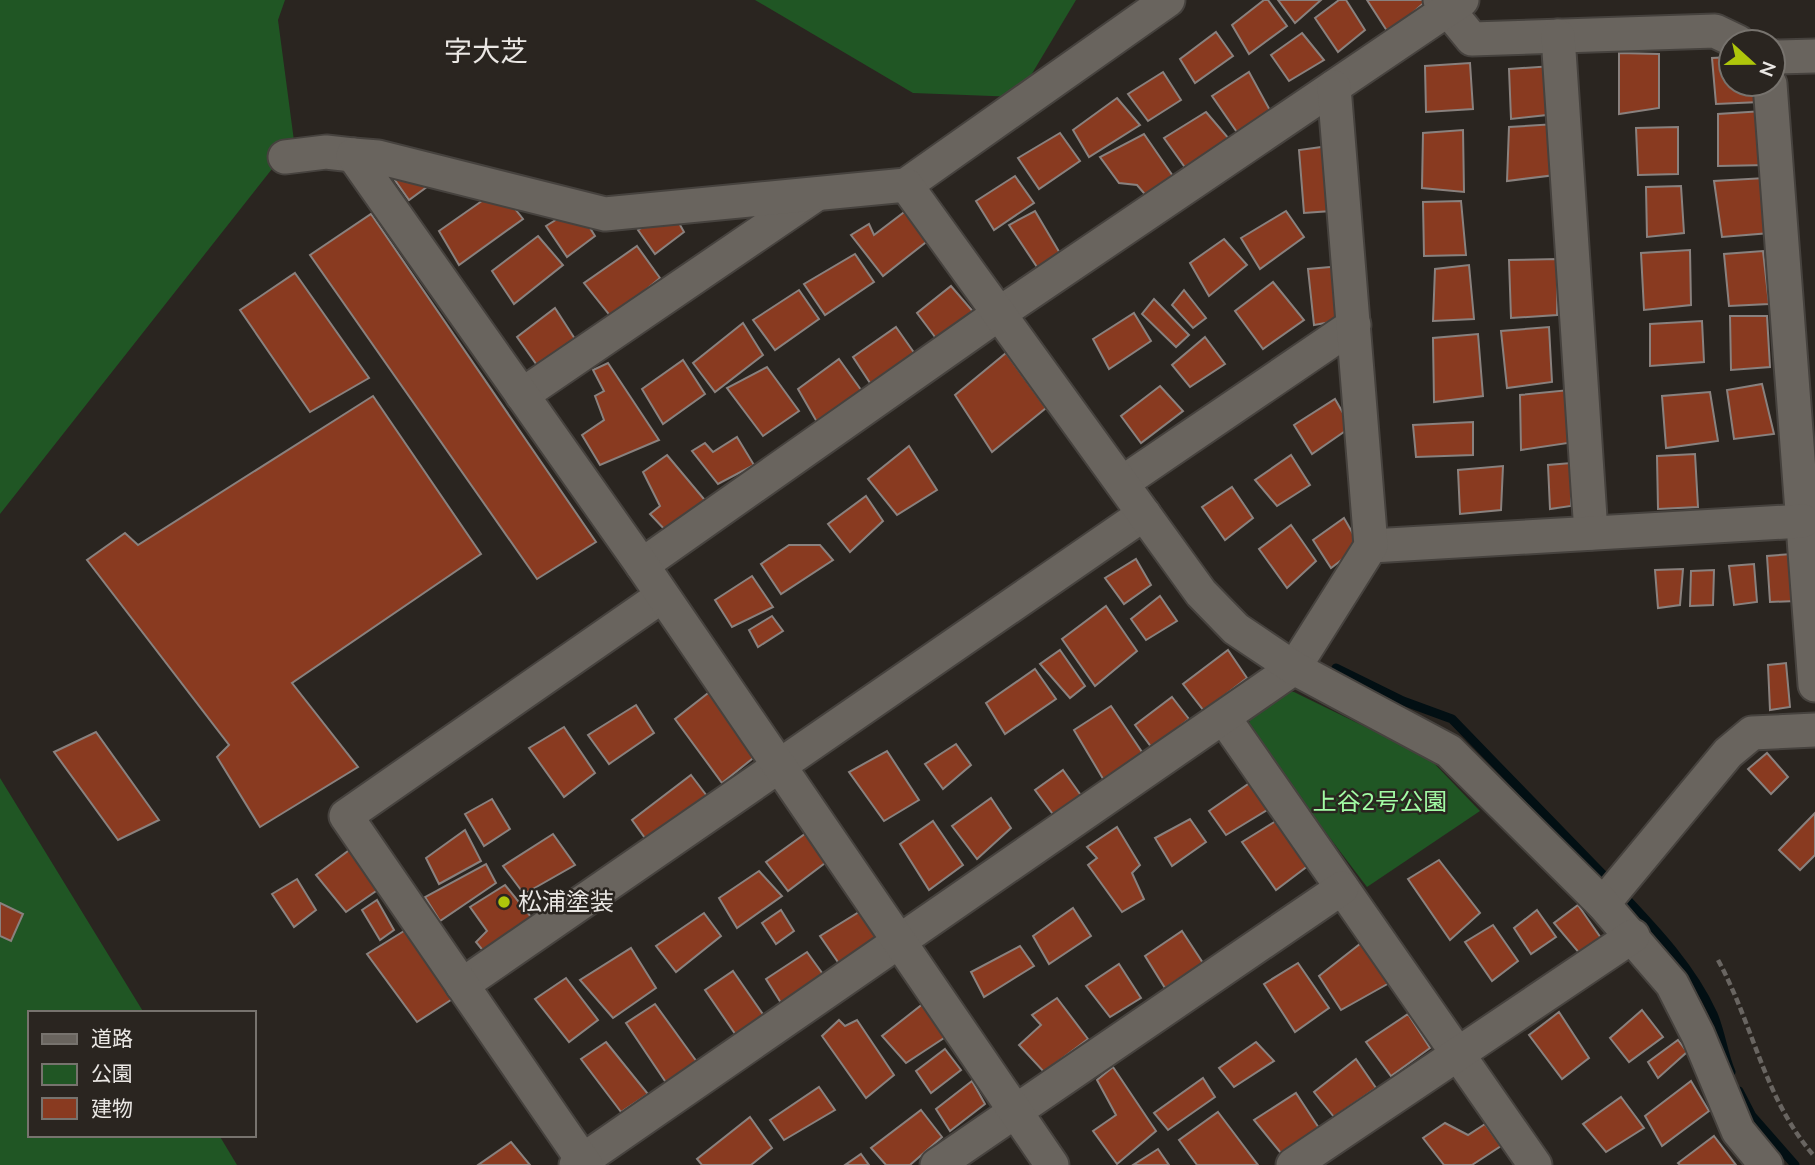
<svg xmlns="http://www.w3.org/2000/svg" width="1815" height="1165" font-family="'Nunito Sans','Noto Sans JP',sans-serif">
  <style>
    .green { fill: #205624 }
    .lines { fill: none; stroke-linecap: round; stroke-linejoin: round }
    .stream { stroke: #020f13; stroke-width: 9 }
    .building { fill: #893a20; stroke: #89817e; stroke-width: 2 }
    .minor-casing { stroke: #46423e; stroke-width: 37 }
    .path { stroke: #696561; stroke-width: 4.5; stroke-dasharray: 7 3.5; stroke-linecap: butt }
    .minor { stroke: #69645e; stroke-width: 33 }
    .poi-dot { fill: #aec60b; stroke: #2a2520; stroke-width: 2.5 }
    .labels { text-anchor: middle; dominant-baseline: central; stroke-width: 5; stroke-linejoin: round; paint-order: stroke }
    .park-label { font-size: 24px; fill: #a2fba4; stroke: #2a2520 }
    .poi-label { font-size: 24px; fill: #eae7e4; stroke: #2a2520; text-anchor: start }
    .quarter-label { font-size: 28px; fill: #eae7e4; stroke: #2a2520 }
  </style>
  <rect width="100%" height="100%" fill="#2a2520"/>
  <g class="green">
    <path d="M0,0H285L278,20L294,141L0,514Z"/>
    <path d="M755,0H1076L1018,97L913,93Z"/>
    <path d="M1281,690L1294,692L1429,758L1480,811L1367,887L1249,731L1250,711Z"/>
    <path d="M0,778L144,1013H30V1135H219L237,1165H0Z"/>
  </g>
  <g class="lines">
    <g class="stream">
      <path d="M1336,668L1403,701L1452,719L1611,883"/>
      <path d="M1621,893C1656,930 1692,968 1713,1014C1721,1033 1723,1053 1731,1072"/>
      <path d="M1739,1091L1752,1116L1795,1165"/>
    </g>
  </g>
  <g class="building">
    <path d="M1264,0H1268L1287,26L1249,54L1232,25Z"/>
    <path d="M1278,0H1321L1295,23Z"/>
    <path d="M1339,0H1346L1365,30L1338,52L1315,18Z"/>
    <path d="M1367,0H1427L1389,34Z"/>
    <path d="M1216,32L1233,56L1195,83L1180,59Z"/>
    <path d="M1302,33L1324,60L1289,81L1271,55Z"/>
    <path d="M1619,53L1659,54V108L1619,114Z"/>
    <path d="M1731,57V84H1757L1760,102L1716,104L1712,58Z"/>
    <path d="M1470,63L1473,109L1426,112L1425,66Z"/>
    <path d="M1553,66L1556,114L1511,119L1509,69Z"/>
    <path d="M1163,72L1181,100L1148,121L1128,94Z"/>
    <path d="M1249,72L1272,114L1241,138L1212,96Z"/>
    <path d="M1117,98L1140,125L1089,157L1073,130Z"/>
    <path d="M1763,111L1767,165L1718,166V114Z"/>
    <path d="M1206,112L1230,140L1189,173L1164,138Z"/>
    <path d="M1556,124L1555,175L1507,181L1509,127Z"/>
    <path d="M1678,127V174L1638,175L1636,128Z"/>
    <path d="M1463,130L1464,192L1422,188L1423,133Z"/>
    <path d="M1060,133L1080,161L1039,189L1018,158Z"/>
    <path d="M1144,134L1175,179L1149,199L1137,185L1119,183L1100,157Z"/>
    <path d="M1329,146L1331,211L1304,213L1299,150Z"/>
    <path d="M392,176L435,181L409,200Z"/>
    <path d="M1015,176L1034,203L994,230L976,201Z"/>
    <path d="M1765,178L1770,233L1722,237L1714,181Z"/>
    <path d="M1681,186L1684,233L1647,237L1646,187Z"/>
    <path d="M489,196L508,200L523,219L459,265L439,231Z"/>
    <path d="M1461,201L1466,255L1424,256L1423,202Z"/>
    <path d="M907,210L930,239L883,276L851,235L869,224L874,235Z"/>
    <path d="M1035,211L1061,255L1039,270L1009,225Z"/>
    <path d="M1286,211L1304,237L1260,269L1241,238Z"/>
    <path d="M567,213L585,220L595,236L567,257L546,226Z"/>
    <path d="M371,214L596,542L537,579L310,255Z"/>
    <path d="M665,215L675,216L684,232L655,254L638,230Z"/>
    <path d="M538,236L563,265L514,304L492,271Z"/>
    <path d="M1224,239L1247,265L1209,296L1190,263Z"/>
    <path d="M637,246L660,278L612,318L584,283Z"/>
    <path d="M1690,250L1691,305L1644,310L1641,253Z"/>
    <path d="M1763,251L1769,304L1729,306L1724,254Z"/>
    <path d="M855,254L874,282L825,315L804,284Z"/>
    <path d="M1558,259L1557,315L1511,318L1509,260Z"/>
    <path d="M1469,265L1474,319L1433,321L1435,269Z"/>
    <path d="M1341,266L1342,320L1314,325L1308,269Z"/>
    <path d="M295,273L369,378L310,412L240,310Z"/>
    <path d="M1273,282L1304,320L1263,349L1235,311Z"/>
    <path d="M951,286L976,315L938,341L917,313Z"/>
    <path d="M799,290L819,319L775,350L753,320Z"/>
    <path d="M1184,290L1206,318L1193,328L1172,305Z"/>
    <path d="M1154,299L1189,335L1176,347L1142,314Z"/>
    <path d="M555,308L575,339L539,368L517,337Z"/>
    <path d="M1134,313L1151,341L1109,369L1093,339Z"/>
    <path d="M1730,316H1767L1770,367L1731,370Z"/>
    <path d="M1702,321L1704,362L1650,366V324Z"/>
    <path d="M743,323L763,355L715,392L693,363Z"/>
    <path d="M896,327L915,354L872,386L853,357Z"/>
    <path d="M1549,327L1552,382L1507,388L1501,331Z"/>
    <path d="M1478,334L1483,396L1434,402L1433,338Z"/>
    <path d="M1205,337L1225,364L1190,387L1172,365Z"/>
    <path d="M1006,353L1046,408L992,452L955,395Z"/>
    <path d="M839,359L864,394L821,429L798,389Z"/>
    <path d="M683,360L705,394L663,424L642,389Z"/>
    <path d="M608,363L659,440L600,465L582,435L604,420L595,396L604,391L593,370Z"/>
    <path d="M767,367L799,411L763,436L727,388Z"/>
    <path d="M1762,384L1774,434L1734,439L1727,390Z"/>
    <path d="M1160,386L1183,411L1141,443L1121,416Z"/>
    <path d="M1569,390L1568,443L1521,450L1520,395Z"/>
    <path d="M1710,392L1718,441L1666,448L1662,396Z"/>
    <path d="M373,396L481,554L292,683L358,767L260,827L217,757L229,745L87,560L125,533L138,545Z"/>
    <path d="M1335,399L1351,427L1312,454L1294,425Z"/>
    <path d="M1473,422V455L1416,457L1413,425Z"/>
    <path d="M737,437L754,465L718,484L692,451L705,443L713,452Z"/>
    <path d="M909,446L937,490L897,515L868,479Z"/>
    <path d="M1695,454L1698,507L1658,509L1657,456Z"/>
    <path d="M667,455L709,505L667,532L650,514L660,506L643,472Z"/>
    <path d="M1291,455L1310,485L1277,506L1255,480Z"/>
    <path d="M1571,463V506L1550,509L1548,465Z"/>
    <path d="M1503,466L1501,510L1460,514L1458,470Z"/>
    <path d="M1232,487L1253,518L1225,540L1202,507Z"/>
    <path d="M866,496L883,521L850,552L828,524Z"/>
    <path d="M1344,518L1360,546L1331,568L1313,540Z"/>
    <path d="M1291,525L1316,561L1287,588L1259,549Z"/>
    <path d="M789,545H820L833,560L781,594L761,564Z"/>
    <path d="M1792,554L1796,601L1770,602L1767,556Z"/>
    <path d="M1136,559L1151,585L1124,604L1105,578Z"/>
    <path d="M1754,564L1757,602L1734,605L1729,566Z"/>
    <path d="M1683,569L1680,605L1658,608L1655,570Z"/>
    <path d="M1714,570L1713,605L1690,606L1691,571Z"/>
    <path d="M752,576L773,607L732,627L715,600Z"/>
    <path d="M1160,596L1177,621L1146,640L1131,619Z"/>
    <path d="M1106,606L1137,651L1095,686L1062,639Z"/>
    <path d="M772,616L783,631L758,647L749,630Z"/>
    <path d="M1060,650L1085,686L1070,698L1040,664Z"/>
    <path d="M1228,650L1247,678L1204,711L1183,684Z"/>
    <path d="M1786,663L1790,707L1770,710L1768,665Z"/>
    <path d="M1035,669L1056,699L1005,734L986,703Z"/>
    <path d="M712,690L757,755L722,783L675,719Z"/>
    <path d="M1172,697L1189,719L1152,748L1135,725Z"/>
    <path d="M636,705L654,733L609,764L588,735Z"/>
    <path d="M1111,706L1144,755L1105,782L1074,730Z"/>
    <path d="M564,727L595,773L564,797L529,748Z"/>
    <path d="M96,732L159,820L118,840L54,752Z"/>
    <path d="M956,744L971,765L943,789L925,764Z"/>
    <path d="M887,751L919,800L884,821L849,772Z"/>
    <path d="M1767,753L1788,777L1771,794L1748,769Z"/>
    <path d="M1063,770L1085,801L1058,821L1035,790Z"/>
    <path d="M691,775L710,800L650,845L632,820Z"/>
    <path d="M1254,780L1272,807L1226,835L1209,811Z"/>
    <path d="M991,798L1011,828L977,859L952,826Z"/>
    <path d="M492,799L510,829L484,846L465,814Z"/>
    <path d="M1815,813V855L1800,870L1779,850Z"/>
    <path d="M1284,816L1313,862L1276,890L1242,842Z"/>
    <path d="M1190,819L1206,842L1172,866L1155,838Z"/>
    <path d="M933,821L963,865L929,890L900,844Z"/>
    <path d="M1117,827L1140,865L1132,873L1144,899L1122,912L1088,865L1097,858L1087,847Z"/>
    <path d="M465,830L481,861L439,884L426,858Z"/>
    <path d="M809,831L829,860L788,891L766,862Z"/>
    <path d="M553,834L575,865L524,894L503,866Z"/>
    <path d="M352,848L379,889L346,912L316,875Z"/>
    <path d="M1439,860L1480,913L1450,940L1408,879Z"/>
    <path d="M486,864L496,883L440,921L425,897Z"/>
    <path d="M759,871L782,896L737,928L719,898Z"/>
    <path d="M297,879L316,910L294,927L272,894Z"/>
    <path d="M505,885L536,923L489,958L476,942L487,931L470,907Z"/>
    <path d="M377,900L394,930L380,940L362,910Z"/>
    <path d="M0,903L23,914L11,941L0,936Z"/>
    <path d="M1578,905L1601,938L1580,954L1554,923Z"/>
    <path d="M1073,908L1091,936L1049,964L1033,936Z"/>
    <path d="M864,909L879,936L840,965L820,936Z"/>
    <path d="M781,910L794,931L776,944L762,923Z"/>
    <path d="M1537,910L1556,937L1531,954L1514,928Z"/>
    <path d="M704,913L721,936L676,972L656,946Z"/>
    <path d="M1493,925L1518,961L1492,981L1465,942Z"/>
    <path d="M412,926L457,996L417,1022L367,954Z"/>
    <path d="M1182,931L1203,963L1165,988L1145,956Z"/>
    <path d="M1365,940L1391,982L1341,1010L1319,976Z"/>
    <path d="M1020,946L1034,966L984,997L971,972Z"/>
    <path d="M631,948L656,988L613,1018L580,980Z"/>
    <path d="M807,952L825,977L783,1006L766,979Z"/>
    <path d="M1298,963L1329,1008L1295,1032L1264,984Z"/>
    <path d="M1119,964L1141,998L1110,1017L1086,986Z"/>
    <path d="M733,971L767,1020L740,1041L705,990Z"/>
    <path d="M566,978L598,1020L569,1042L535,999Z"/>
    <path d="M1057,998L1088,1039L1044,1072L1019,1045L1041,1025L1032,1015Z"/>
    <path d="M924,1003L947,1036L906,1063L882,1036Z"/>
    <path d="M655,1004L697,1062L667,1084L626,1023Z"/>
    <path d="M1642,1010L1663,1037L1629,1062L1610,1038Z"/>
    <path d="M1559,1012L1589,1058L1562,1079L1529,1035Z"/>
    <path d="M1408,1014L1430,1048L1391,1076L1366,1042Z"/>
    <path d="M839,1020L845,1026L857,1020L894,1075L866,1098L822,1036Z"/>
    <path d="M1678,1040L1687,1052L1658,1078L1648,1062Z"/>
    <path d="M606,1042L648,1094L621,1112L581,1059Z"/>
    <path d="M1256,1042L1274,1061L1234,1087L1219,1068Z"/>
    <path d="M945,1049L961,1070L931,1093L916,1071Z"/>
    <path d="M1356,1059L1376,1088L1334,1117L1314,1092Z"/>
    <path d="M1113,1067L1156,1131L1117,1164L1093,1131L1116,1115L1097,1080Z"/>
    <path d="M1203,1078L1215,1097L1168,1130L1154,1113Z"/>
    <path d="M972,1081L985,1104L950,1131L936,1109Z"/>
    <path d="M1691,1081L1709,1111L1662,1146L1645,1116Z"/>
    <path d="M819,1087L835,1110L784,1140L770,1120Z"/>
    <path d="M1296,1093L1319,1128L1285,1158L1254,1120Z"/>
    <path d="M1621,1097L1644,1128L1606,1152L1583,1124Z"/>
    <path d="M921,1110L942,1137L910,1165H886L871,1148Z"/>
    <path d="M1218,1112L1258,1165H1197L1179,1140Z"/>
    <path d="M750,1117L772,1148L751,1165H702L697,1159Z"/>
    <path d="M1445,1123L1468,1135L1485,1124L1501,1146L1472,1165H1444L1423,1138Z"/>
    <path d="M1714,1136L1736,1165H1680L1678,1163Z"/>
    <path d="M511,1142L530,1165H478Z"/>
    <path d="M1158,1149L1169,1165H1133Z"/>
    <path d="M861,1154L869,1165H845Z"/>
  </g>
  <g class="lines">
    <defs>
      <g id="minor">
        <path d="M1440,0L1472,39L1715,31L1738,42"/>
        <path d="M1558,36L1591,533"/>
        <path d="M1773,57L1815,56"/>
        <path d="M1770,84L1815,685"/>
        <path d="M285,157L326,152L353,155"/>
        <path d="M906,185L1168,0"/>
        <path d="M522,395L815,195"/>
        <path d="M1122,483L1354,325"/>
        <path d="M1371,546L1803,521"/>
        <path d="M642,565L1000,313L1462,0"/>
        <path d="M1224,718L1535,1165"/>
        <path d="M1603,904L1728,753L1752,733L1815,730"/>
        <path d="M462,985L1144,514"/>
        <path d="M576,1165L1294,668L1371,546L1334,87"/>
        <path d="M586,1165L346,816L662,596"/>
        <path d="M937,1165L1342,888"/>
        <path d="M1052,1165L642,565L353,155L378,157L605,214L906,185L1201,593L1236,629L1294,668L1449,751L1603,904L1672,984L1698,1035L1738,1131L1766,1165"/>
        <path d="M1293,1165L1633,936"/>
      </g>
    </defs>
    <use href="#minor" class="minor-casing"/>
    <path class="path" d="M1718,960C1754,1026 1764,1099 1815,1157"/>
    <use href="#minor" class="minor"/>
  </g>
  <circle class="poi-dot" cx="504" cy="902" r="7"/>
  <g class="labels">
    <g class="park-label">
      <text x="1380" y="802">上谷2号公園</text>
    </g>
    <g class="poi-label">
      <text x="518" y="902">松浦塗装</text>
    </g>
    <g class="quarter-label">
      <text x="486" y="52">字大芝</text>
    </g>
  </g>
  <rect x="28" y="1011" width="228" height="126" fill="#2a2520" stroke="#77736e" stroke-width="2"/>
  <rect x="42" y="1034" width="35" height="10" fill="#69645e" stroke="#77736e" stroke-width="2"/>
  <text x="91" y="1046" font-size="21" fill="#eae7e4">道路</text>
  <rect x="42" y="1064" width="35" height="21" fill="#205624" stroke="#77736e" stroke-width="2"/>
  <text x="91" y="1081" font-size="21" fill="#eae7e4">公園</text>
  <rect x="42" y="1098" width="35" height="21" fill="#893a20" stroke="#77736e" stroke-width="2"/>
  <text x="91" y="1116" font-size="21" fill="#eae7e4">建物</text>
  <g transform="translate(1752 63) rotate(111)"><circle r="33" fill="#2a2520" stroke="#77736e" stroke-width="2"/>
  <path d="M0-5L12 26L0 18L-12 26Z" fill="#aec60b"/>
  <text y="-10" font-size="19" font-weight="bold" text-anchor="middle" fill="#eae7e4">N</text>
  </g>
</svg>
